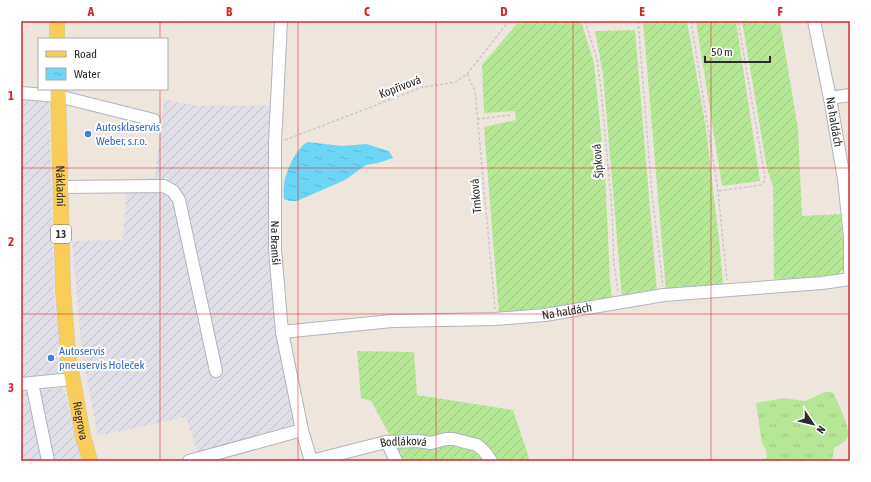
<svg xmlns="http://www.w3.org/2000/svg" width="871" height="482" font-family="'Asap Condensed',sans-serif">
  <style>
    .industrial { fill: url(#industrial-furrows) }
    .grass { fill: url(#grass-tufts) }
    .garden { fill: url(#garden-furrows) }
    .water { fill: url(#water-ripples) }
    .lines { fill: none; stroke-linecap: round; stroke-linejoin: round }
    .minor-casing { stroke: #b1b4c0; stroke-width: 14 }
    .major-casing { stroke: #c8c8c8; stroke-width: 16 }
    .path { stroke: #c8c8c8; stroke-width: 1.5; stroke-dasharray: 3 2; stroke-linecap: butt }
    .minor { stroke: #fff; stroke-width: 12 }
    .major { stroke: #f8cd58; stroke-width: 15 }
    .grid { fill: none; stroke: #d62828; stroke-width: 1; stroke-opacity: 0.55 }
    .shop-dot { fill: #3f7fe0; stroke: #fff; stroke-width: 1.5 }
    .labels { text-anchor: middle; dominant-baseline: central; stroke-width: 4; stroke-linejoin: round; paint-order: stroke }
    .shield { fill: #fff; stroke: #6b6b6b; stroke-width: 1 }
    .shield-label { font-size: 11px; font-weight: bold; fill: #2c2c2c }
    .street-label { font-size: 12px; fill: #2c2c2c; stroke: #fff }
    .shop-label { font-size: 12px; fill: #366cbe; stroke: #fff; text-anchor: start }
    .neatline { fill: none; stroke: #d62828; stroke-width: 1.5 }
    .grid-label { font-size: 13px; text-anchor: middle; font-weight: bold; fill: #d62828 }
  </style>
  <defs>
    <pattern id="industrial-furrows" width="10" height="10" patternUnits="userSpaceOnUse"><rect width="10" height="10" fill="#e0dee6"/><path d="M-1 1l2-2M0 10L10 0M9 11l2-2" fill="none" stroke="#c0bfc5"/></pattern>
    <pattern id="grass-tufts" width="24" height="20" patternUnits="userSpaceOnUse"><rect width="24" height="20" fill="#b5e797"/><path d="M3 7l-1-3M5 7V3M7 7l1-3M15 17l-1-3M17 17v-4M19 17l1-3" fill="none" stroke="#9cc682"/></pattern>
    <pattern id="garden-furrows" width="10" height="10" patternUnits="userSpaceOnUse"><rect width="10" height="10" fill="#b5e797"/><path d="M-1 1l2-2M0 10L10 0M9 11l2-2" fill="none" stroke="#9cc682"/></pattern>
    <pattern id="water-ripples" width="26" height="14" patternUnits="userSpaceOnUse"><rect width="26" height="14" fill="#6bd6f5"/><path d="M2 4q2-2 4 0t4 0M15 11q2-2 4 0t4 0" fill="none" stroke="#5db8d2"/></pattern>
  </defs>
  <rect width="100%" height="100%" fill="#eee6dd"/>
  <g class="industrial">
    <path d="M21,99L49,102L54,295L62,367L61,370L56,375L21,378Z"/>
    <path d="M164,99L199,106L272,105L271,231L298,427L198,453L186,417L98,436L82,354L72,241L123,240L127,180L155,178Z"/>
    <path d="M61,388L65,391L81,461H21V391Z"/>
  </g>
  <path class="grass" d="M825,392H832C837,399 850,427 848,436C846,442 839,445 834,448L832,461H762L761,459L767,458L766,450L762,443L756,403L783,398L805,401Z"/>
  <g class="garden">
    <path d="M519,21H581L594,63L605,175L610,280L612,298L531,311L499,315L484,127L516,120L515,111L484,113L482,65Z"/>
    <path d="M643,21H687L706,128L720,249L723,285L666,290Z"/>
    <path d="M696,21H736L760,181L722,186Z"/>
    <path d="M742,21H780L798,129L802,216L841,214L845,267L836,277L774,279L773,187L767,168Z"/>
    <path d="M635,30L657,292L622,297L603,74L595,31Z"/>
    <path d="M357,351L414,352L417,395L513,410L530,461H403L401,456L371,401L361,398Z"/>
  </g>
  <path class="water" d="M308,142L342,146L366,144L389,151L393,158L378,163L366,165L345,180L297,201H289L284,199C284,195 283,190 284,186C284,174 297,146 308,142Z"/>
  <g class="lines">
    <defs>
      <g id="minor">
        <path id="s1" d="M281,21L275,143V249L282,332L302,430L311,461"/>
        <path id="s2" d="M814,21L830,98L844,179L850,237V271"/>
        <path d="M21,93L58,96L154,120"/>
        <path d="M830,98L850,95"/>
        <path d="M60,187L164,186L173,191L179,200L216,371"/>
        <path id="s3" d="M282,332L392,321L495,319L545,315L664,295L822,283L850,279"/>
        <path d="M32,383L48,461"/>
        <path d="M21,384L72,379"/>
        <path d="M386,442L390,448L396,461"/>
        <path d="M189,461L302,430"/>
        <path id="s4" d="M311,461L386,442L418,441L431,443L446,439H453L477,445L484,451L491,461"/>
      </g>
      <g id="major">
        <path d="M57,21V39"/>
        <path id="s5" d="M58,89L63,290L68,353L83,436L90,461"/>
      </g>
    </defs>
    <use href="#minor" class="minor-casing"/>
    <use href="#major" class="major-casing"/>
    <g class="path">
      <path d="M585,21L597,59L601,89L612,210L614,264L618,292"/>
      <path d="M638,21L652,194L663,286"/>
      <path d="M691,21L718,191L727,280"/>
      <path d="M467,74L475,91L495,309"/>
      <path d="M477,119L511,115"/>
      <path d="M285,140L423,87L456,82L467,74L509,21"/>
      <path d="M719,191L760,185L764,182L765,177L738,21"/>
    </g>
    <use href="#minor" class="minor"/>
    <use href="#major" class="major"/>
  </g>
  <path class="grid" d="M160,21V39M298,21V461M436,21V461M573,21V461M711,21V461M160,89V461M21,168H850M21,314H850"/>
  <g class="shop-dot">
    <circle cx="88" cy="134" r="4"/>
    <circle cx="51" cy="358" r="4"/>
  </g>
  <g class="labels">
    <rect class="shield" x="51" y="225" width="20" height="18" rx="3"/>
    <g class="shield-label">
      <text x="61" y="234">13</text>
    </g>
    <g class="street-label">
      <text transform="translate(400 87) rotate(-21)">Kopřivová</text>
      <text stroke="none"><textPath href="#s2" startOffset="103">Na haldách</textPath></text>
      <text transform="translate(598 161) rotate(-95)">Šípková</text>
      <text stroke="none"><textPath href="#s5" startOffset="97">Nákladní</textPath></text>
      <text transform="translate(476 196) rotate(-95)">Trnková</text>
      <text stroke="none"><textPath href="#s1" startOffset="222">Na Bramši</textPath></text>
      <text stroke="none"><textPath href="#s3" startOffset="286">Na haldách</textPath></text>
      <text stroke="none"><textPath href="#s5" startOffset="333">Riegrova</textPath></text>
      <text stroke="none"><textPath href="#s4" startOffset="95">Bodláková</textPath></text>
    </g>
    <g class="shop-label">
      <text x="96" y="127">Autosklaservis<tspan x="96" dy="14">Weber, s.r.o.</tspan></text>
      <text x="59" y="351">Autoservis<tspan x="59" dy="14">pneuservis Holeček</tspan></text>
    </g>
  </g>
  <rect width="871" height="482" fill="none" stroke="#ffffff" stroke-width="44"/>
  <rect x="38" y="38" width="130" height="52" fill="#ffffff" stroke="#ababab"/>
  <rect x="46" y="51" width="20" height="6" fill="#f8cd58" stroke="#ababab"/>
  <text x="74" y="58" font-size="12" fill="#2c2c2c">Road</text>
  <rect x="46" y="68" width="20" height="12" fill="url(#water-ripples)" stroke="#ababab"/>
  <text x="74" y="78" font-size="12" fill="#2c2c2c">Water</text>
  <g transform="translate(813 424) rotate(125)" stroke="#ffffff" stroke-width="3" paint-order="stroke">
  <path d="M0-3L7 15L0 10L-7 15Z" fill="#2c2c2c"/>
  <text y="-6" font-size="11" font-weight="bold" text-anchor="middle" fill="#2c2c2c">N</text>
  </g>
  <path d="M705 56v6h65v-6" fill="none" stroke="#2c2c2c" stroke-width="2"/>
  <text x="711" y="56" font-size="12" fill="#2c2c2c" stroke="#ffffff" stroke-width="3" paint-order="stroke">50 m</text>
  <rect x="22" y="22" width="827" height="438" class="neatline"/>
  <g class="grid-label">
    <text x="91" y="16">A</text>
    <text x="229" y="16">B</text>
    <text x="367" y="16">C</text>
    <text x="504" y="16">D</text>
    <text x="642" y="16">E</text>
    <text x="780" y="16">F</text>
    <text x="11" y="100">1</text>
    <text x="11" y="246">2</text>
    <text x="11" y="392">3</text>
  </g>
</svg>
